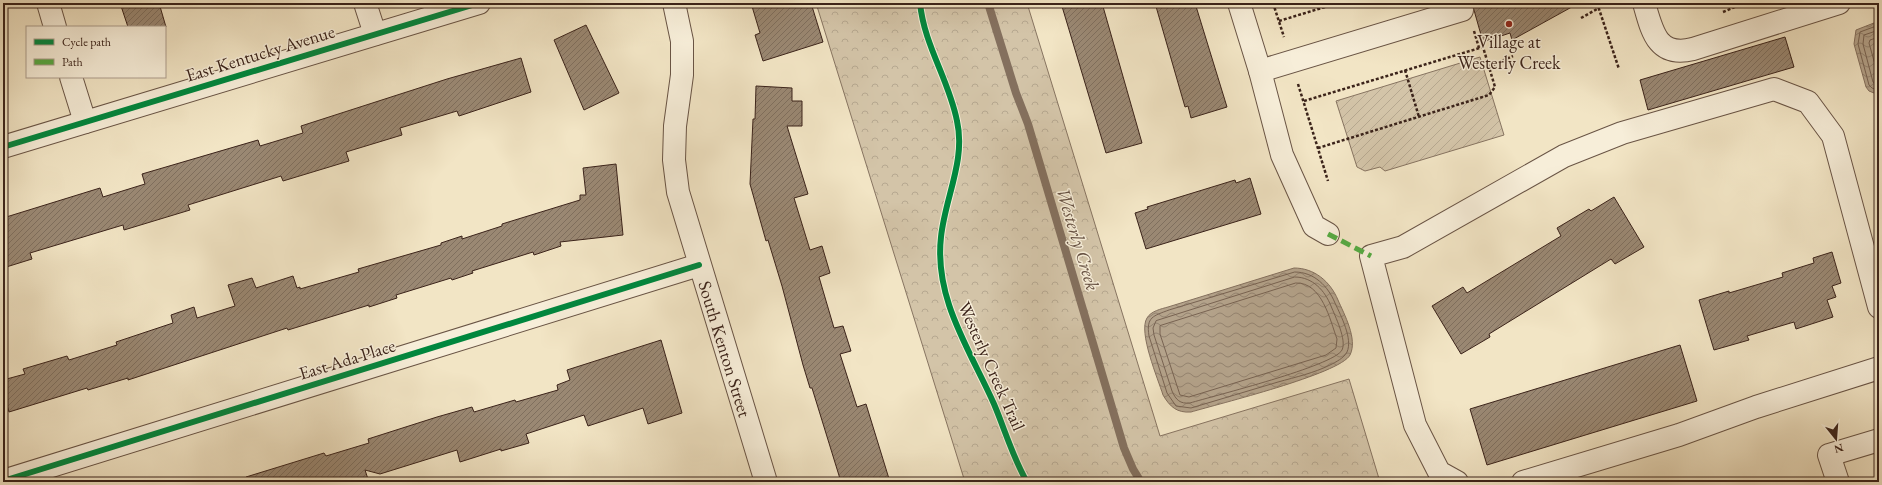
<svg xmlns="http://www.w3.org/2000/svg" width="1882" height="485" font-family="'EB Garamond',serif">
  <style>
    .park { fill: url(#park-crowns); stroke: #877461 }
    .garden { fill: url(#garden-furrows); stroke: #877461 }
    .water { fill: url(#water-waves); stroke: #84705e }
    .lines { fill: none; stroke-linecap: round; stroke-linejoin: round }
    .shore { stroke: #786352; stroke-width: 1 }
    .stream { stroke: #84705e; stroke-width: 8 }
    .building { fill: url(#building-hatch); stroke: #3b231a }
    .minor-casing { stroke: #695445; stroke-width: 24 }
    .path { stroke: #3b231a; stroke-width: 2.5; stroke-dasharray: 3 2; stroke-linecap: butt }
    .minor { stroke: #f7eed9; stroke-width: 22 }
    .quiet { stroke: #55aa42; stroke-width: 5; stroke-dasharray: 10 5; stroke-linecap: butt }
    .cycleway-casing { stroke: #f7eed9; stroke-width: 8 }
    .cycleway { stroke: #00873e; stroke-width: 6 }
    .poi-dot { fill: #8f2418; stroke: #f7eed9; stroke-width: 1.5 }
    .labels { text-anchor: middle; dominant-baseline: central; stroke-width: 3; stroke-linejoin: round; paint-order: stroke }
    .poi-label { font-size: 18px; fill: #3b231a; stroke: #f7eed9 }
    .street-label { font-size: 18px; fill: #3b231a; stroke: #f7eed9 }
    .water-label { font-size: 19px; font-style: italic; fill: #655042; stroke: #f7eed9 }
  </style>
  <defs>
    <pattern id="park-crowns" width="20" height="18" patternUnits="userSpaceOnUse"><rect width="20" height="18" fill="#d3c4a8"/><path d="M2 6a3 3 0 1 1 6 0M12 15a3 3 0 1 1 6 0" fill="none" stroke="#b6a890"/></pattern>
    <pattern id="garden-furrows" width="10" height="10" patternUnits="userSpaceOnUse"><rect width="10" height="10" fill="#d3c4a8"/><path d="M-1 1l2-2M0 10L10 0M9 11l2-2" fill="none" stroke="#b6a890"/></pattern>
    <pattern id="water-waves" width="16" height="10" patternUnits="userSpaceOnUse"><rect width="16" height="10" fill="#b4a38b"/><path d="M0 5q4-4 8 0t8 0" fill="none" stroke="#948471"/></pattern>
    <pattern id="building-hatch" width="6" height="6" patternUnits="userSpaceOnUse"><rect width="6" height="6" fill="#9a8873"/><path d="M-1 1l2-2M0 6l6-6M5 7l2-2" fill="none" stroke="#7f6f5e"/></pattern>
  </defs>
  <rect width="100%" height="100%" fill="#f2e5c5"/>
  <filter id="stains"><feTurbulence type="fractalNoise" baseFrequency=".005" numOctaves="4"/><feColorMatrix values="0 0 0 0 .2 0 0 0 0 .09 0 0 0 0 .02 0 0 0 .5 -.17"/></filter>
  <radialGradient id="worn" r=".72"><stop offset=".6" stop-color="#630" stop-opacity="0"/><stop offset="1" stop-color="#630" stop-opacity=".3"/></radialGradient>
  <path class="park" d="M816,3H1027L1160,436L1349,379L1380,482H965Z"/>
  <path class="garden" d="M1480,57L1504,135L1385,171L1380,167L1365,171L1357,167L1336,101Z"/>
  <g class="water">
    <path d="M1879,21V95L1869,91L1866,87L1854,44L1856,30Z"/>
    <path d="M1294,268C1314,268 1330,281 1338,300C1344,314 1358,339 1350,355C1340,374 1218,404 1191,412C1177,413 1170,407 1163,395C1158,379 1138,332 1147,318C1151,311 1161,309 1168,307Z"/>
  </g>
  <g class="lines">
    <g class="shore">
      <path d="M1879,25L1860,32L1858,44L1869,85L1872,88L1879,91"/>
      <path d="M1879,30L1864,35L1863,44L1873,82L1879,86"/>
      <path d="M1879,37L1870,40L1869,43L1879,79"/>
      <path d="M1295,272C1314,272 1328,286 1335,303C1341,316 1353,339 1347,352C1344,358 1336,362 1330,365C1314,373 1296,377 1278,382C1249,391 1220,399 1191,408L1176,406L1167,393L1149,336C1146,317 1153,316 1169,310Z"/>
      <path d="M1295,277C1313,277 1325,291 1331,306C1335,316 1347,340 1342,350C1334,366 1213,396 1190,403C1180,404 1176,400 1172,391L1154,335L1153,328L1156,321Z"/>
      <path d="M1296,283C1322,282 1330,320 1337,339L1336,348L1326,355L1189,397L1180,395L1160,334V326Z"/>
    </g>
    <path class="stream" d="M988,3L1016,93L1028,124L1124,448L1133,469L1141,482"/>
  </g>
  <g class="building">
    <path d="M120,3H159L166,27H128Z"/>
    <path d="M751,3H811L823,42L763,61L755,35L760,33Z"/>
    <path d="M1061,3H1102L1142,143L1106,153Z"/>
    <path d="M1155,3H1195L1227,107L1191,118L1188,106L1185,107Z"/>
    <path d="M1472,3H1579L1512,40L1510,33L1483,42Z"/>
    <path d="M586,25L619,93L584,110L554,40Z"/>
    <path d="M1785,37L1794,67L1648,110L1640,80Z"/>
    <path d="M521,58L531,92L459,116L457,111L400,128L402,135L346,152L349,161L283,181L281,176L188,205L190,210L124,230L123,225L30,253L32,259L3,268V218L100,188L103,197L145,184L142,174L258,140L260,146L303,133L301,126L447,79Z"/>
    <path d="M756,86L792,88V101H802V126H787L808,194L794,198L810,250L822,246L830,273L819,277L834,328L843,326L851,351L840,354L857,407L866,404L890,482H841L812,388H810L803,365L782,286L768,240L766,241L750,184L753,119H755Z"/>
    <path d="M616,164L623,235L560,242L561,246L534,255L533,252L472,271L473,273L452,280L451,278L396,295L397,298L369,307V305L288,330L287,328L128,380V378L88,390L87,388L9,412L3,391V380L25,374L23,369L67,356L69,360L117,345L116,342L173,323L171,315L194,307L197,318L235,306L228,285L252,278L256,288L293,276L297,288L300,287V289L359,272L358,269L441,245V243L462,236V239L502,226V224L580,200V195H586L583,168Z"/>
    <path d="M1250,178L1261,214L1146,249L1135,213L1148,209L1147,207L1235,180L1236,183Z"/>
    <path d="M1614,197L1644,247L1615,264L1611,259L1489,334L1490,337L1461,354L1432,306L1463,287L1467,293L1561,236L1557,228L1589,209L1591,211Z"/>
    <path d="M1832,252L1841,283L1832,286L1836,297L1827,300L1833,317L1796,329L1794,322L1747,336L1749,340L1714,350L1699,300L1729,291V293L1783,277L1782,273L1814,263L1813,258Z"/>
    <path d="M661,340L682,413L648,424L643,408L588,426L584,415L526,434L529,443L501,451V449L460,462L457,450L380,474L365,470L369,482H246V477L324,453L326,456L369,443L368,439L437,417L472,407L474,412L515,400L516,402L558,390L557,385L570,380L567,370Z"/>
    <path d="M1680,345L1697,401L1487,465L1470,409Z"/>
  </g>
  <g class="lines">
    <defs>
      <g id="minor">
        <path d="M48,3L55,27"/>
        <path d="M365,3L375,34"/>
        <path d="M674,3L682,41V75L675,126L674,160L678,192L766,482"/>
        <path d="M1239,3L1260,71L1282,155L1314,226L1328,234"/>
        <path d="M1644,3C1652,31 1657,58 1693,49L1839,3"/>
        <path d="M1260,71L1462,10"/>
        <path d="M71,77L85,122"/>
        <path d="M3,147L479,3"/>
        <path d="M3,481L699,265"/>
        <path d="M1457,482L1439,472L1415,425L1371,256L1403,247L1564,156L1622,133L1774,89L1808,102L1833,136L1879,307"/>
        <path d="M1523,482L1679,435L1756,407L1879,368"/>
        <path d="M1838,482L1829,455L1879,440"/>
      </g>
    </defs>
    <use href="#minor" class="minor-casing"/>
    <g class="path">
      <path d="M1273,3L1284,37"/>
      <path d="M1597,3L1619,69"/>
      <path d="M1723,12L1744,3"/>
      <path d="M1581,18L1599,8"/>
      <path d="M1279,21L1338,3"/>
      <path d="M1474,31L1479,48"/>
      <path d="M1489,67L1513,56"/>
      <path d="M1405,70L1419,117"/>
      <path d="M1298,84L1328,181"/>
      <path d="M1304,101L1483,47L1495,87L1489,95L1318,148"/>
    </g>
    <use href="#minor" class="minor"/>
    <path class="quiet" d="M1328,234L1371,256"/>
    <defs>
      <g id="cycleway">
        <path d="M920,3C924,45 949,80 957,121C966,160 945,198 941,237C934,299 970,350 994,404C1005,430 1013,458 1027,482"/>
        <path d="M3,147L479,3"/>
        <path d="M3,481L699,265"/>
      </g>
    </defs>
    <use href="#cycleway" class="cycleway-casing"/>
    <use href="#cycleway" class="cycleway"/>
  </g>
  <circle class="poi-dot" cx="1509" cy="24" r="4"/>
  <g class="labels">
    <g class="poi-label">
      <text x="1509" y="41">Village at<tspan x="1509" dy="21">Westerly Creek</tspan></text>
    </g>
    <g class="street-label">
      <text transform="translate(260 53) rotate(-17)">East Kentucky Avenue</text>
      <text transform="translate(725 349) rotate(73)">South Kenton Street</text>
      <text transform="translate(347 359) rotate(-17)">East Ada Place</text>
      <text transform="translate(992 366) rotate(66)">Westerly Creek Trail</text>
    </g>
    <g class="water-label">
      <text transform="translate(1078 239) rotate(73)">Westerly Creek</text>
    </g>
  </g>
  <rect width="1882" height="485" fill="none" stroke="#f2e5c5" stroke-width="16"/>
  <rect x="4" y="4" width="1874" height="477" fill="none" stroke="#3b231a" stroke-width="2"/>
  <rect x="8" y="8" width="1866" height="469" fill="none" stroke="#3b231a"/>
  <rect x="26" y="26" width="140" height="52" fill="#f7eed9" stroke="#ac9d8d"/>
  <rect x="34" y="39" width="20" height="6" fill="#00873e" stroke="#ac9d8d"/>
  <text x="62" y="46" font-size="12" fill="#3b231a">Cycle path</text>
  <rect x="34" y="59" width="20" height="6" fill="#55aa42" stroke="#ac9d8d"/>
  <text x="62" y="66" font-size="12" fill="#3b231a">Path</text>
  <g transform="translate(1836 439) rotate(163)" stroke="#f7eed9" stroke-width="3" paint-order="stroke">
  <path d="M0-3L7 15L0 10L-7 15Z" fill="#3b231a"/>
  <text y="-6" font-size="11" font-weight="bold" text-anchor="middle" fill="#3b231a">N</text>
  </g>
  <rect width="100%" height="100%" filter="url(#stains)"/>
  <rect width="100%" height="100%" fill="url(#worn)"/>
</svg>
